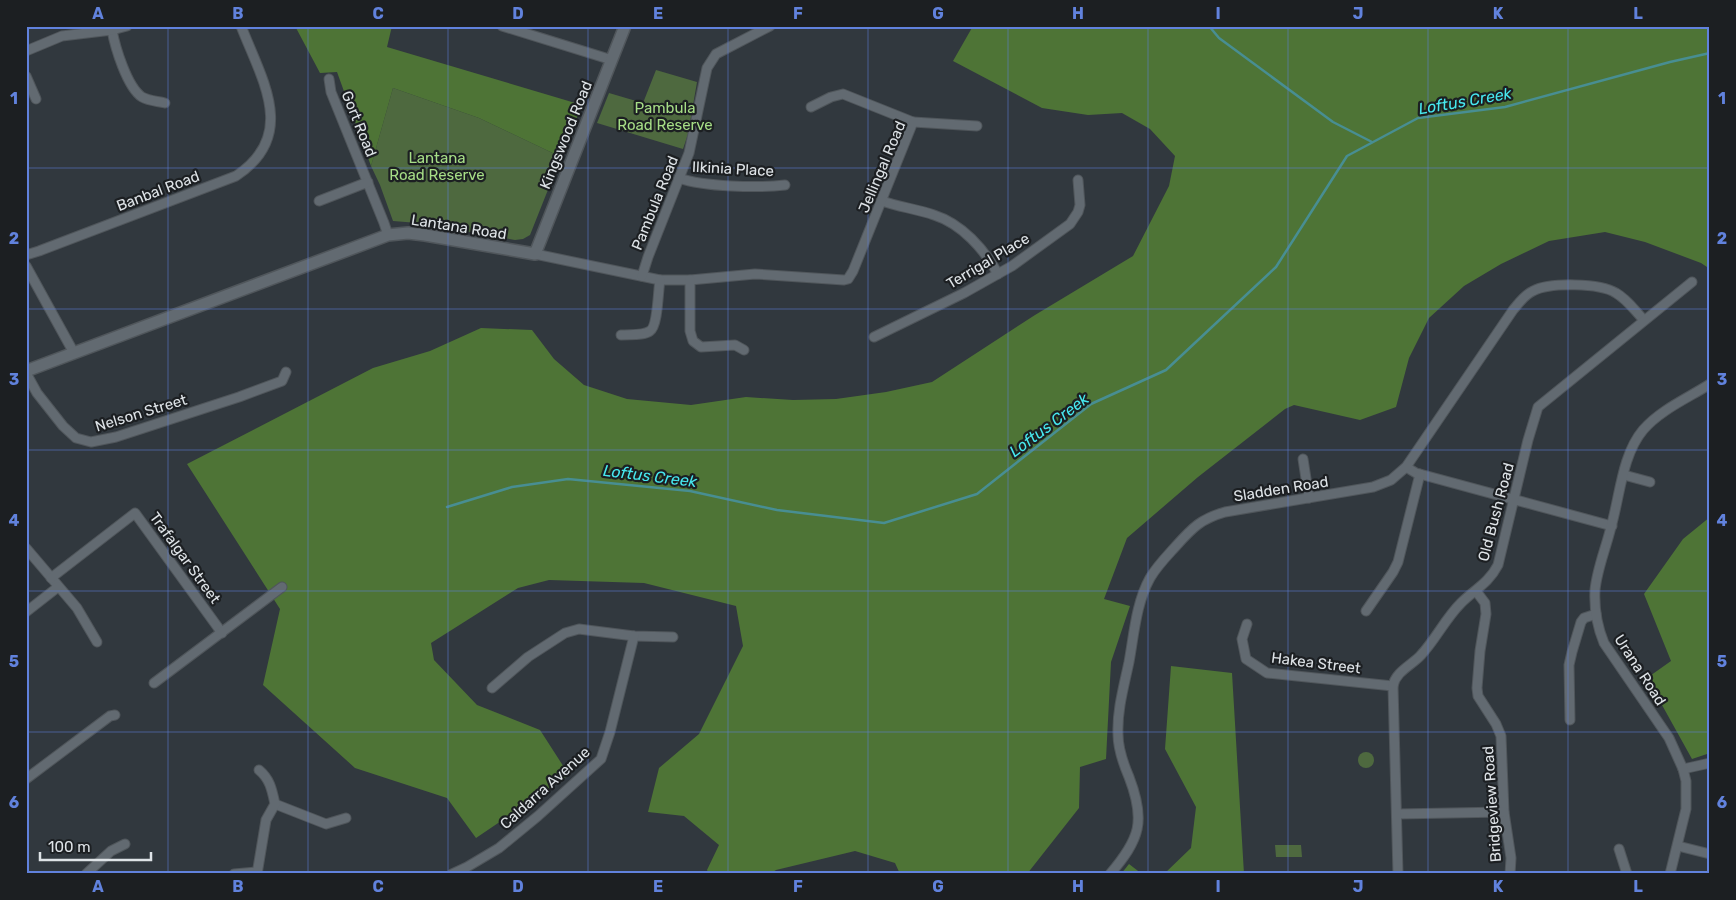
<svg xmlns="http://www.w3.org/2000/svg" width="1736" height="900" font-family="Rubik,sans-serif">
  <style>
    .green { fill: #4e693f }
    .forest { fill: #4e7436 }
    .lines { fill: none; stroke-linecap: round; stroke-linejoin: round }
    .stream { stroke: #488e92; stroke-width: 2.5 }
    .street-casing { stroke: #50565b; stroke-width: 11 }
    .secondary-casing { stroke: #50565b; stroke-width: 14 }
    .street { stroke: #626a71; stroke-width: 9 }
    .secondary { stroke: #626a71; stroke-width: 11 }
    .grid { fill: none; stroke: #6182dd; stroke-width: 1; stroke-opacity: 0.55 }
    .labels { text-anchor: middle; dominant-baseline: central; stroke-width: 4.5; stroke-linejoin: round; paint-order: stroke }
    .park-label { font-size: 15px; fill: #a6dd86; stroke: #1c1f22 }
    .street-label { font-size: 15px; fill: #dee3e7; stroke: #1c1f22 }
    .water-label { font-size: 16px; font-style: italic; fill: #47e8ef; stroke: #1c1f22 }
    .neatline { fill: none; stroke: #6182dd; stroke-width: 2 }
    .grid-label { font-size: 16px; text-anchor: middle; font-weight: bold; fill: #6182dd }
  </style>
  <rect width="100%" height="100%" fill="#31383e"/>
  <g class="green">
    <path d="M656,70L697,82L688,134L683,149L597,123L609,93L643,103Z"/>
    <path d="M393,88L479,118L561,157L530,235L523,239L515,240L418,223L393,221L380,185L371,166Z"/>
    <circle cx="1366" cy="760" r="8"/>
    <path d="M1275,845H1301L1302,857H1276Z"/>
  </g>
  <g class="forest">
    <path d="M295,26H392L387,47L582,105L561,157L479,118L393,88L371,166L337,72L320,73Z"/>
    <path d="M973,26H1710V269L1701,263L1645,242L1605,232L1549,241L1501,264L1464,286L1429,318L1409,358L1396,407L1360,420L1294,405L1285,409L1198,477L1127,538L1104,599L1130,606L1111,662L1106,759L1080,767L1079,808L1027,874H900L895,863L855,851L776,870L770,874H709L707,870L719,845L684,816L648,812L659,768L699,734L743,646L736,606L644,583L549,580L518,588L431,643L434,660L477,705L540,730L569,775L476,838L447,798L355,768L263,685L280,609L187,464L373,368L430,351L481,328L532,330L554,359L584,385L627,399L691,405L746,397L793,400L836,399L886,392L932,382L1035,315L1133,256L1169,186L1175,156L1150,129L1122,113L1088,115L1042,108L953,61Z"/>
    <path d="M1710,517V753L1692,759L1647,678L1671,661L1644,594L1683,539Z"/>
    <path d="M1171,666L1232,673L1244,874H1164L1191,848L1196,807L1165,749Z"/>
    <path d="M1129,864L1142,874H1121Z"/>
  </g>
  <g class="lines">
    <g class="stream">
      <path d="M1209,26L1219,38L1333,122L1372,142"/>
      <path d="M447,507L512,487L568,479L690,491L777,510L884,523L977,494L1091,404L1166,370L1276,267L1347,156L1418,118L1505,107L1670,62L1710,53"/>
    </g>
    <defs>
      <g id="street">
        <path d="M502,26L612,60"/>
        <path d="M112,30C115,47 127,87 142,97C149,101 157,101 165,103"/>
        <path d="M26,51L62,36L112,30L127,26"/>
        <path d="M26,76L36,99"/>
        <path d="M329,79L331,92L384,223L388,235"/>
        <path d="M811,107L831,97L843,94L913,122"/>
        <path d="M679,178C704,187 759,188 785,185"/>
        <path d="M319,201L368,182"/>
        <path d="M882,201C899,207 917,209 934,215C962,224 984,249 998,274"/>
        <path d="M535,254L660,280H690L755,274L844,280L848,279L853,271L913,122L977,126"/>
        <path d="M26,255L39,251L236,176C298,135 262,80 241,26"/>
        <path d="M26,266L74,353"/>
        <path d="M642,276L648,257L689,153L707,68L716,54L770,26"/>
        <path d="M690,280V331L693,341L701,347L735,345L744,350"/>
        <path d="M621,335C630,334 643,336 650,331C658,326 658,291 660,280"/>
        <path d="M874,337L964,293L1012,266L1070,224L1078,212L1080,205L1078,180"/>
        <path d="M26,373L37,393L63,426L76,438L91,442L116,437L239,397L282,381L286,372"/>
        <path d="M1303,459L1309,498"/>
        <path d="M1406,467L1416,473L1612,526"/>
        <path d="M1624,475L1650,482"/>
        <path d="M26,548L77,608L97,642"/>
        <path d="M51,578L135,513L222,633"/>
        <path d="M1476,591L1485,603L1486,614L1480,651L1477,688L1478,696L1496,724L1501,736L1504,812L1511,858L1510,874"/>
        <path d="M1366,611L1393,572L1398,562L1420,474"/>
        <path d="M26,612L58,587"/>
        <path d="M1247,624L1242,639L1246,659L1267,673L1393,686"/>
        <path d="M154,683L282,587"/>
        <path d="M492,688L528,657L565,633L579,629L634,636L673,637"/>
        <path d="M1570,720L1569,665L1572,652L1581,622L1584,618L1596,614"/>
        <path d="M1683,769L1710,763"/>
        <path d="M26,779L110,716L115,715"/>
        <path d="M275,804L326,824L346,818"/>
        <path d="M1397,814L1504,812"/>
        <path d="M1678,846L1710,854"/>
        <path d="M1619,849L1627,874"/>
        <path d="M86,874L111,851L125,844"/>
        <path d="M234,874L257,872"/>
        <path d="M257,874L266,820L275,804C272,790 270,779 259,770"/>
        <path d="M452,874L467,867L499,848L538,816L601,759L610,732L634,636"/>
        <path d="M1110,874C1140,839 1146,821 1129,777C1123,763 1118,749 1118,734C1117,710 1124,686 1129,662C1134,635 1136,603 1150,578C1157,566 1167,556 1176,546C1193,527 1201,519 1225,512L1373,487L1391,480L1406,467L1513,310C1519,303 1524,295 1533,291C1550,282 1600,283 1616,293C1628,300 1635,311 1644,320"/>
        <path d="M1398,874L1393,686C1395,672 1412,665 1421,655C1436,639 1445,619 1461,603C1475,589 1488,584 1498,565L1528,440L1538,407L1692,282"/>
        <path d="M1670,874L1686,809V781L1683,769L1669,738L1604,643C1597,626 1594,609 1595,590C1597,569 1606,548 1611,527C1620,496 1622,455 1643,430C1660,410 1688,398 1710,384"/>
      </g>
      <path id="secondary" d="M26,371L388,235L408,233L425,235L535,254L625,26"/>
    </defs>
    <use href="#street" class="street-casing"/>
    <use href="#secondary" class="secondary-casing"/>
    <use href="#street" class="street"/>
    <use href="#secondary" class="secondary"/>
  </g>
  <path class="grid" d="M168,26V874M308,26V874M448,26V874M588,26V874M728,26V874M868,26V874M1008,26V874M1148,26V874M1288,26V874M1428,26V874M1568,26V874M26,168H1710M26,309H1710M26,450H1710M26,591H1710M26,732H1710"/>
  <g class="labels">
    <g class="park-label">
      <text x="665" y="108">Pambula<tspan x="665" dy="17">Road Reserve</tspan></text>
      <text x="437" y="158">Lantana<tspan x="437" dy="17">Road Reserve</tspan></text>
    </g>
    <g class="street-label">
      <text transform="translate(359 124) rotate(68)">Gort Road</text>
      <text transform="translate(566 135) rotate(-68)">Kingswood Road</text>
      <text transform="translate(882 167) rotate(-67)">Jellingal Road</text>
      <text transform="translate(733 169) rotate(3)">Ilkinia Place</text>
      <text transform="translate(158 191) rotate(-21)">Banbal Road</text>
      <text transform="translate(655 203) rotate(-68)">Pambula Road</text>
      <text transform="translate(459 227) rotate(9)">Lantana Road</text>
      <text transform="translate(988 261) rotate(-31)">Terrigal Place</text>
      <text transform="translate(141 413) rotate(-17)">Nelson Street</text>
      <text transform="translate(1281 489) rotate(-9)">Sladden Road</text>
      <text transform="translate(1496 512) rotate(-75)">Old Bush Road</text>
      <text transform="translate(185 558) rotate(54)">Trafalgar Street</text>
      <text transform="translate(1316 663) rotate(7)">Hakea Street</text>
      <text transform="translate(1640 670) rotate(57)">Urana Road</text>
      <text transform="translate(545 788) rotate(-42)">Caldarra Avenue</text>
      <text transform="translate(1492 804) rotate(-94)">Bridgeview Road</text>
    </g>
    <g class="water-label">
      <text transform="translate(1465 101) rotate(-10)">Loftus Creek</text>
      <text transform="translate(1049 425) rotate(-37)">Loftus Creek</text>
      <text transform="translate(650 476) rotate(7)">Loftus Creek</text>
    </g>
  </g>
  <rect width="1736" height="900" fill="none" stroke="#1c1f22" stroke-width="55"/>
  <path d="M40 852v8h111v-8" fill="none" stroke="#dee3e7" stroke-width="2.5"/>
  <text x="48" y="852" font-size="15" fill="#dee3e7" stroke="#1c1f22" stroke-width="4" paint-order="stroke">100 m</text>
  <rect x="28" y="28" width="1680" height="844" class="neatline"/>
  <g class="grid-label">
    <text x="98" y="19">A</text>
    <text x="238" y="19">B</text>
    <text x="378" y="19">C</text>
    <text x="518" y="19">D</text>
    <text x="658" y="19">E</text>
    <text x="798" y="19">F</text>
    <text x="938" y="19">G</text>
    <text x="1078" y="19">H</text>
    <text x="1218" y="19">I</text>
    <text x="1358" y="19">J</text>
    <text x="1498" y="19">K</text>
    <text x="1638" y="19">L</text>
    <text x="14" y="104">1</text>
    <text x="1722" y="104">1</text>
    <text x="14" y="244">2</text>
    <text x="1722" y="244">2</text>
    <text x="14" y="385">3</text>
    <text x="1722" y="385">3</text>
    <text x="14" y="526">4</text>
    <text x="1722" y="526">4</text>
    <text x="14" y="667">5</text>
    <text x="1722" y="667">5</text>
    <text x="14" y="808">6</text>
    <text x="1722" y="808">6</text>
    <text x="98" y="892">A</text>
    <text x="238" y="892">B</text>
    <text x="378" y="892">C</text>
    <text x="518" y="892">D</text>
    <text x="658" y="892">E</text>
    <text x="798" y="892">F</text>
    <text x="938" y="892">G</text>
    <text x="1078" y="892">H</text>
    <text x="1218" y="892">I</text>
    <text x="1358" y="892">J</text>
    <text x="1498" y="892">K</text>
    <text x="1638" y="892">L</text>
  </g>
</svg>
